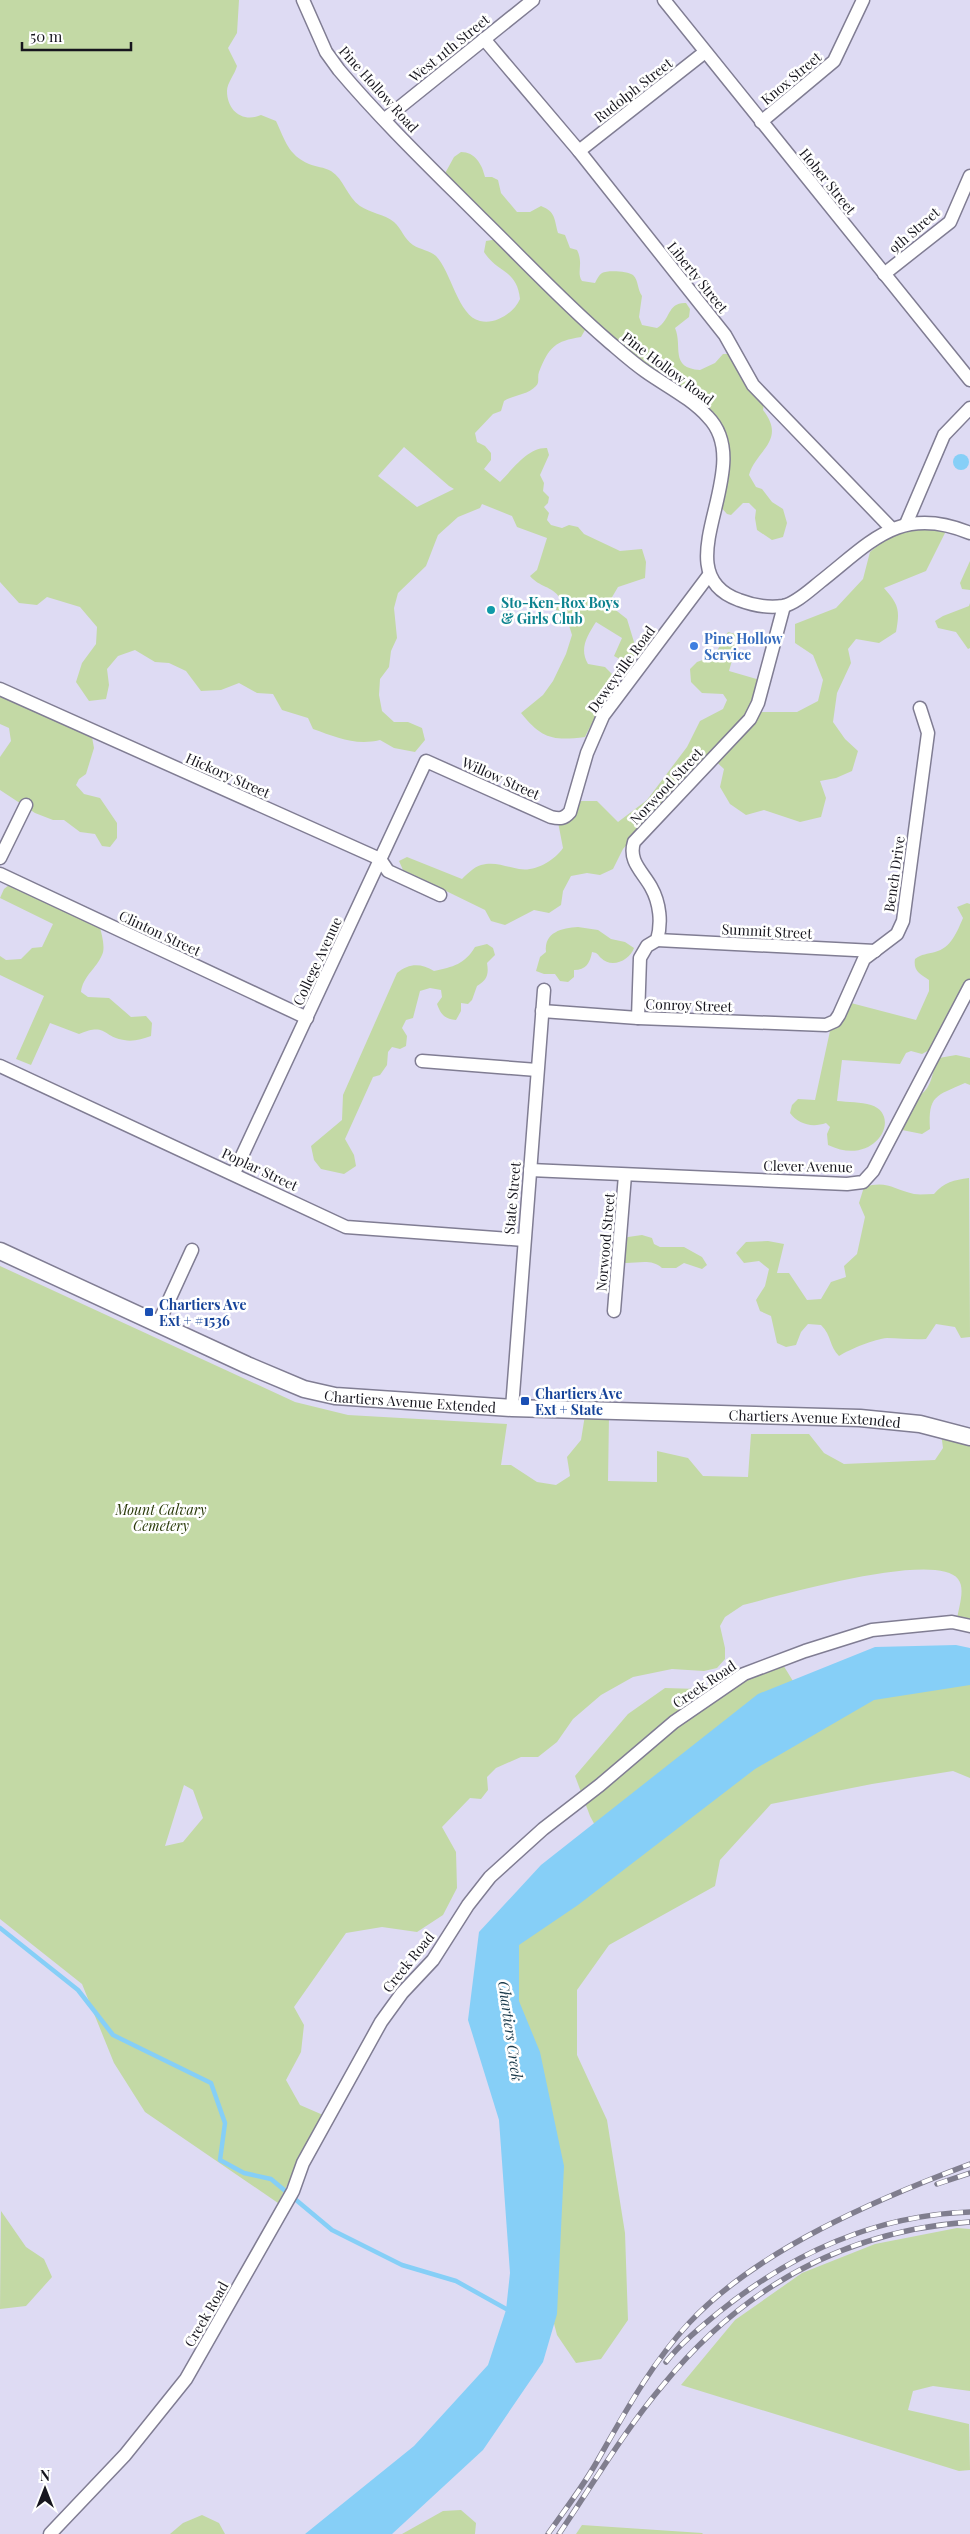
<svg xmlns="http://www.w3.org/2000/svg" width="970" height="2534" font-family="'Playfair Display',serif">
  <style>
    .green { fill: #c3d9a5; fill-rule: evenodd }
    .water { fill: #86cff7 }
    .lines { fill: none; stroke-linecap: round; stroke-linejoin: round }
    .stream { stroke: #86cff7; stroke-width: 4.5 }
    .minor-casing { stroke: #807d93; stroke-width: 15 }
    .tertiary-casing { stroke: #807d93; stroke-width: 19 }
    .minor { stroke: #fff; stroke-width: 12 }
    .tertiary { stroke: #fff; stroke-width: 16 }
    .rail-casing { stroke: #807e8e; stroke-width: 5.5 }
    .rail { stroke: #fff; stroke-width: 4; stroke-dasharray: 11; stroke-linecap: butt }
    .culture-dot { fill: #0f9aa8; stroke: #fff; stroke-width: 2 }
    .shop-dot { fill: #3f7fe0; stroke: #fff; stroke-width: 2 }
    .transit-dot { fill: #1a4fb4; stroke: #fff; stroke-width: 2 }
    .labels { text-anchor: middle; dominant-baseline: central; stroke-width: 5; stroke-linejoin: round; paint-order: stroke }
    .street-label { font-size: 14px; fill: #17161e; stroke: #fff }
    .culture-label { font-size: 14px; font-weight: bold; fill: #0d838f; stroke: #fff; text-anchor: start }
    .shop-label { font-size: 14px; font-weight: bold; fill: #366cbe; stroke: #fff; text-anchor: start }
    .transit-label { font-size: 14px; font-weight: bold; fill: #164399; stroke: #fff; text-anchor: start }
    .park-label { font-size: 14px; font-style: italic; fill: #293909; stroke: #fff }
    .water-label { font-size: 15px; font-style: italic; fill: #1a3a4b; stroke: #fff }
  </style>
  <rect width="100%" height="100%" fill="#dedbf3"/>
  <g class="green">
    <path d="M0,0H239L237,33L228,48L237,66C235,74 227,83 227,91C227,111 243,123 261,115L276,121C285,140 288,155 309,164C316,167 324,167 331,171C344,179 347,197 360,206C370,213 384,214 394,222C402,229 404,239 413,245C421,250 429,250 436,256C451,271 458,316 480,321C495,325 514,313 520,299C517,269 497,273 484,252L486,241L498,239L585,324V330L581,337C555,341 549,347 539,372C537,377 540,382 536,386C528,395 513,395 504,401L501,411L493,414L475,433L477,442L485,446L491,453V460L484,469L500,482C512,470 528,447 547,448L549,455L540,475L544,483L543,491L549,497L548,503L544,507L549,513L547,520L551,525L562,528L569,525L578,527L584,534L620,551L642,549L646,562L645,578L618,587L608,604L627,619L634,642V658L625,662L614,656L622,638L596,622C587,636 579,649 588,664L605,667L615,677C617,699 608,703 595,719C591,724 588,731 585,737C553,741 542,739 521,713L543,695L553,681L566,654L572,635L567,619L556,610L560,598C552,586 539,587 530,576L537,570L547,538L517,527L512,516L482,504L480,508L458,517L438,535L426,566L398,593L394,608L397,638L391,651L389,667L380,679L379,695L382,711L394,722H408L422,728L425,740L415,752L394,748L380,740C355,746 336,737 313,729L308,718L282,710L273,694L257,693L239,683L221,690L201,691L186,671L169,663L155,662L135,650L118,656L107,669L109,685L106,699L89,701L76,682L82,663L96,644L97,627L80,607L47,597L37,605L19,603L0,582ZM404,447L449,486L454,489L417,507L378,476Z"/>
    <path d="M461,152C475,152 482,164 485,177H492L498,180L501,193L517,212H530L541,206C556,212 554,219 558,233L565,235L570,248L577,250C584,264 576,272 582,281L595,283C597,279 599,275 602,273C607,270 628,271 633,275C639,281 637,289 642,296L639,317L642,325L657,328C671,320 667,302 686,303L690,309L689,317L675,328C683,346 669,368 700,370L715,363L723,354H732L764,404L763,410C787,441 756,450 749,475L756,487L762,489L772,502L783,509L787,523L783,537L772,540L757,530L755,518L756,510L749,503H743L731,515L727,514L719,505L723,480L715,422L634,361L443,177L454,157Z"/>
    <path d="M921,527L946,531L926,571L884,588C899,605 900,610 896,632L879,643L856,639L848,649L851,663L837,693L833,722L845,739L858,751L852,771L836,778L820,781L826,798L821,817L800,822L764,810L746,815L730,804L720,787L724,769L708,754L623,849L613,869L600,875L587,873L571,876L563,891L561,905L549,913L534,910L505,925L491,921L485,910L403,870L399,861L407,857L462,879C467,874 474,867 481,865C495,861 506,867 519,869C535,872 554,861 563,848L557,817L578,801H597L618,822L647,800L687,747L700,721L723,709L727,700L723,694L702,693L691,682L690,669L697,662L714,656L728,632L739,635L729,671L760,680L754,704L761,712H797L818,701L823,680L813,655L795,643V624L836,608L863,579L870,552L893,533Z"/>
    <path d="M970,561V590L962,589L960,583Z"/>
    <path d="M970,603V648L968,649L956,632L938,628L935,621L943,616L969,606Z"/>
    <path d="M0,694L92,737L94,748L86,774L79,779L76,785L84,794L100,798L117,823V838L110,847L102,846L95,834L80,832L64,820H53L35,813L0,790V757L11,741L9,728L0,724Z"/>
    <path d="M9,885L99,924C101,932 106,947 102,955C96,969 83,976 81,992L88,997L109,998L131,1017L146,1016L152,1023L151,1036C142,1039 133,1042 124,1040C103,1037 106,1022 79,1034L50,1023L31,1065L16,1059L44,996L0,975V956L6,960L21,959L32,948L42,947L53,924L0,898L4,889Z"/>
    <path d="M967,903L970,904V980L933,1048L922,1054L911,1051L906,1053L900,1064L842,1060L837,1101C848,1102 861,1102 871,1105C903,1115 876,1168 828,1145L827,1134L830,1127L826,1123C812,1128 798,1124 790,1113L792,1105L798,1099L815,1100L830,1031L851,1003L916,1020L929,991V980C920,974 913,971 915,959C922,954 927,954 935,952C951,948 957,932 963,918L957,907Z"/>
    <path d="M578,927L598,930L611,939L625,942L634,948C630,960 612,969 601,958C597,954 598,953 592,952C590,963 586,970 574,970V977L568,982L560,981L555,974H544L536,971L540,957L546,952C544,932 562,928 578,927Z"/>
    <path d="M487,944L493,948L495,955L487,963C489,975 487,980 477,986L472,1000L468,1004L461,1003V1011L456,1020C445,1019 441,1015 437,1004L442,997L441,990L430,988L420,991L413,1018L406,1020L402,1028L407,1036L406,1046L400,1049L392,1047L388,1052L387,1065L380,1075L373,1077L345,1139L354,1155L356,1166L344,1174L321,1169L314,1160L311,1146L342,1120L343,1095L397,973C409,963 421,963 434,971C453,967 465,964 475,947Z"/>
    <path d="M956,1055L970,1058V1085L965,1083C936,1096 928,1095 930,1129L922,1134L902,1130L916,1097C934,1089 930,1073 939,1058Z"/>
    <path d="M969,1178L970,1337L961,1338L955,1327L936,1324L926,1339C913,1340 900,1338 887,1338C875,1339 850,1349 839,1356C829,1346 832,1336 821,1325L808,1324L801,1332L796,1345L786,1347L777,1343L771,1316L760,1311L756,1300L765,1286L769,1269L759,1261L744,1263L736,1253L746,1242L768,1241L784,1244L777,1273H789L807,1300L821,1299L831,1282L846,1277L844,1266L857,1254L865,1217L859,1203L864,1187C887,1180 893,1189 914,1194C920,1195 927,1194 934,1194C944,1182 954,1180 969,1178Z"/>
    <path d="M642,1235L652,1238L654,1244L660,1247H684L702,1257L707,1265L702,1269L684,1263L676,1268H662C651,1258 636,1264 623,1263L622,1241L628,1237Z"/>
    <path d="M0,1266L295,1402L348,1415L507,1424L501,1465H511L537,1482L556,1485L570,1476L567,1457L581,1440L585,1415L609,1416L608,1481L657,1482V1451L688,1458L703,1476L748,1477L751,1434H809L824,1453L844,1464L935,1460L943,1448L941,1433L970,1441V1623L957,1620C958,1609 966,1589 958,1579C936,1550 778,1596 743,1605L725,1617L720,1626L725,1648V1659L717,1668L704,1671L672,1669L633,1677L601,1695L573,1719L557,1742L538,1757H521L496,1768L487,1777L488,1790L481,1799L470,1798L442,1827L456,1852L457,1888L443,1915L417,1932L382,1927L346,1933L294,2007L304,2025L301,2052L286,2080L300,2105L323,2115L278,2203L145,2112L114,2063L82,1984L0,1919ZM184,1785L193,1790L203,1818L183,1842L165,1846Z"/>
    <path d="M777,1655L807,1704L970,1673V1778L953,1771L872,1784L771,1804L720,1860L715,1886L609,1945L577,1990V2055L607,2120L625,2233L628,2320L601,2359L576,2363L557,2335L545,2289L508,1953L608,1850L590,1816L575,1776L628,1714L665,1688L698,1689Z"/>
    <path d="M1,2211L26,2247L44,2259L52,2277L26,2306L0,2309Z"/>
    <path d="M957,2228L970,2229V2391L933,2386L913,2391L908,2410L969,2424L970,2470L959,2471L681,2385L735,2320L802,2273L875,2244Z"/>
    <path d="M461,2510L476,2523L475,2534H402L443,2511Z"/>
    <path d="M202,2515L219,2523L225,2534H170L183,2523Z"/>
    <path d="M582,2525L702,2533L703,2534H576Z"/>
  </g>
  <g class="water">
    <circle cx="961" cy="462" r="8"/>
    <path d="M956,1645L970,1648V1685L874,1700L755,1769L578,1905L519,1945V2001L540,2052L564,2166L557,2314L543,2362L483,2450L392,2534H305L414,2446L488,2365L506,2310L510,2273L499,2120L468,2020L479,1932L541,1865L758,1694L875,1647Z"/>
  </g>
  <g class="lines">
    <path class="stream" d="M0,1928L78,1990L113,2035L211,2083L225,2123L220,2160L244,2173L271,2179L332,2230L402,2265L456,2281L510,2311"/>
    <defs>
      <g id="minor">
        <path d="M303,0L326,52L339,70C383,122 433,170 481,218C523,259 563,302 607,340C620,351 632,362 645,371C666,386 691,398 708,417C759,469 660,572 739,600C752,605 769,608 783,606C795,604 810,590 820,582C871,542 900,504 970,533"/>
        <path d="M664,0L970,380"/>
        <path d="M484,39L579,151L725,335L753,385L892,529"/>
        <path d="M385,119L533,0"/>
        <path d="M761,122L834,61L863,0"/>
        <path d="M579,151L705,52"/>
        <path d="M884,274L950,222L970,176"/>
        <path d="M906,524L944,435L970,408"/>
        <path d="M0,689L380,859L388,871L440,895"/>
        <path d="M0,858L26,805"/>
        <path d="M0,874L307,1018"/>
        <path d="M657,940L875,951"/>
        <path d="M542,1011L638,1018L826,1025L835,1021L839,1015L864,959L897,934L903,921L928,733L920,708"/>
        <path d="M638,1018L640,958L647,946L657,940C662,923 660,903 651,887C642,871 628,861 634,842L750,719L758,703L784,606"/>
        <path d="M422,1061L537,1070"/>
        <path d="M0,1066L346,1227L524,1240"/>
        <path d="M530,1170L847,1184L863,1182L873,1171L970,986"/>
        <path d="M234,1173L426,761L551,817C560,819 564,819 570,812L587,753L603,716L709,575"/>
        <path d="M614,1311L625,1175"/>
        <path d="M158,1324L192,1250"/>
        <path d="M512,1408L544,990"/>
        <path d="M50,2534L125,2455L186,2379L293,2191L303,2163L381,2022L402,1993L433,1960L468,1905L490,1877L543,1829L600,1785L674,1722L744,1674L805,1651L872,1630L952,1622L970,1626"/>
      </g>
      <g id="tertiary">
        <path id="s1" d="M0,1251L247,1365L304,1389L335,1396L512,1408L860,1418L920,1424L970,1437"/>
      </g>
    </defs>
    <use href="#minor" class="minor-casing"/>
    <use href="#tertiary" class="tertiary-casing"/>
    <use href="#minor" class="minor"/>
    <use href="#tertiary" class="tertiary"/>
    <defs>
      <g id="rail">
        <path d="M937,2184L970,2173"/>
        <path d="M666,2362C681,2343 700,2328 719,2312C791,2254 876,2215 970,2212"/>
        <path d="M548,2534C564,2511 581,2489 595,2465C623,2416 650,2365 689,2323C757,2250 877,2199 970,2164"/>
        <path d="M559,2534C593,2484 624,2431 663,2385C743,2287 844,2231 970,2222"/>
      </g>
    </defs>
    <use href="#rail" class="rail-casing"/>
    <use href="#rail" class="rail"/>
  </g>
  <circle class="culture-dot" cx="491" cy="610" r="5"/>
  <circle class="shop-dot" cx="694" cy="646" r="5"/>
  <g class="transit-dot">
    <rect x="144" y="1307" width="10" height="10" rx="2.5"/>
    <rect x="520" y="1396" width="10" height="10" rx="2.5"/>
  </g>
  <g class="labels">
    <g class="street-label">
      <text transform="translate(449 48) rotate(-39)">West 11th Street</text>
      <text transform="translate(791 78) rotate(-40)">Knox Street</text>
      <text transform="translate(379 89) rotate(48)">Pine Hollow Road</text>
      <text transform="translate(633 90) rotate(-38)">Rudolph Street</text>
      <text transform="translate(828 181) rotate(51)">Hober Street</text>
      <text transform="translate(914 230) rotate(-41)">9th Street</text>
      <text transform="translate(698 277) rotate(51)">Liberty Street</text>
      <text transform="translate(668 368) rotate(37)">Pine Hollow Road</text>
      <text transform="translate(621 669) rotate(-54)">Deweyville Road</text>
      <text transform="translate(228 775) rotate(24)">Hickory Street</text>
      <text transform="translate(501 778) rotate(24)">Willow Street</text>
      <text transform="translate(666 786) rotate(-47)">Norwood Street</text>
      <text transform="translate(894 874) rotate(-82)">Bench Drive</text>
      <text transform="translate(767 931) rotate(3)">Summit Street</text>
      <text transform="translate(160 933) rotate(25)">Clinton Street</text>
      <text transform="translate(317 961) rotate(-65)">College Avenue</text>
      <text transform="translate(689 1005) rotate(2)">Conroy Street</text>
      <text transform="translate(808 1166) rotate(1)">Clever Avenue</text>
      <text transform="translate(260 1169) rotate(25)">Poplar Street</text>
      <text transform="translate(512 1198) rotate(-85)">State Street</text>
      <text transform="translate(605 1242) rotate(-85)">Norwood Street</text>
      <text stroke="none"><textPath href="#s1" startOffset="441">Chartiers Avenue Extended</textPath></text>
      <text stroke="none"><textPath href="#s1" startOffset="846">Chartiers Avenue Extended</textPath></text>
      <text transform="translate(704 1684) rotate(-34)">Creek Road</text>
      <text transform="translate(408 1962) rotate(-51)">Creek Road</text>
      <text transform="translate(206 2314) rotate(-60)">Creek Road</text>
    </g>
    <g class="culture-label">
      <text x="501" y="602">Sto-Ken-Rox Boys<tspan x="501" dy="16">&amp; Girls Club</tspan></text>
    </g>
    <g class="shop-label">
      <text x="704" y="638">Pine Hollow<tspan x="704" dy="16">Service</tspan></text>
    </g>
    <g class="transit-label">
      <text x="159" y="1304">Chartiers Ave<tspan x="159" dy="16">Ext + #1536</tspan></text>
      <text x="535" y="1393">Chartiers Ave<tspan x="535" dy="16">Ext + State</tspan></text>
    </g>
    <g class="park-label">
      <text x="161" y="1509">Mount Calvary<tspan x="161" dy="16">Cemetery</tspan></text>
    </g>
    <g class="water-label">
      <text transform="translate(511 2031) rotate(82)">Chartiers Creek</text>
    </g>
  </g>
  <g transform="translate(45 2489)" stroke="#ffffff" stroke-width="4" paint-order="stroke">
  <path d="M0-4L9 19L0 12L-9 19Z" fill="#17161e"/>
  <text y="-8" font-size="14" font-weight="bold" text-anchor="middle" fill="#17161e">N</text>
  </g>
  <path d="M22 42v8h109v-8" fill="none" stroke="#17161e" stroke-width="2.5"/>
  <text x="30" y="42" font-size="15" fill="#17161e" stroke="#ffffff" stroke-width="4" paint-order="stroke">50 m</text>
</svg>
